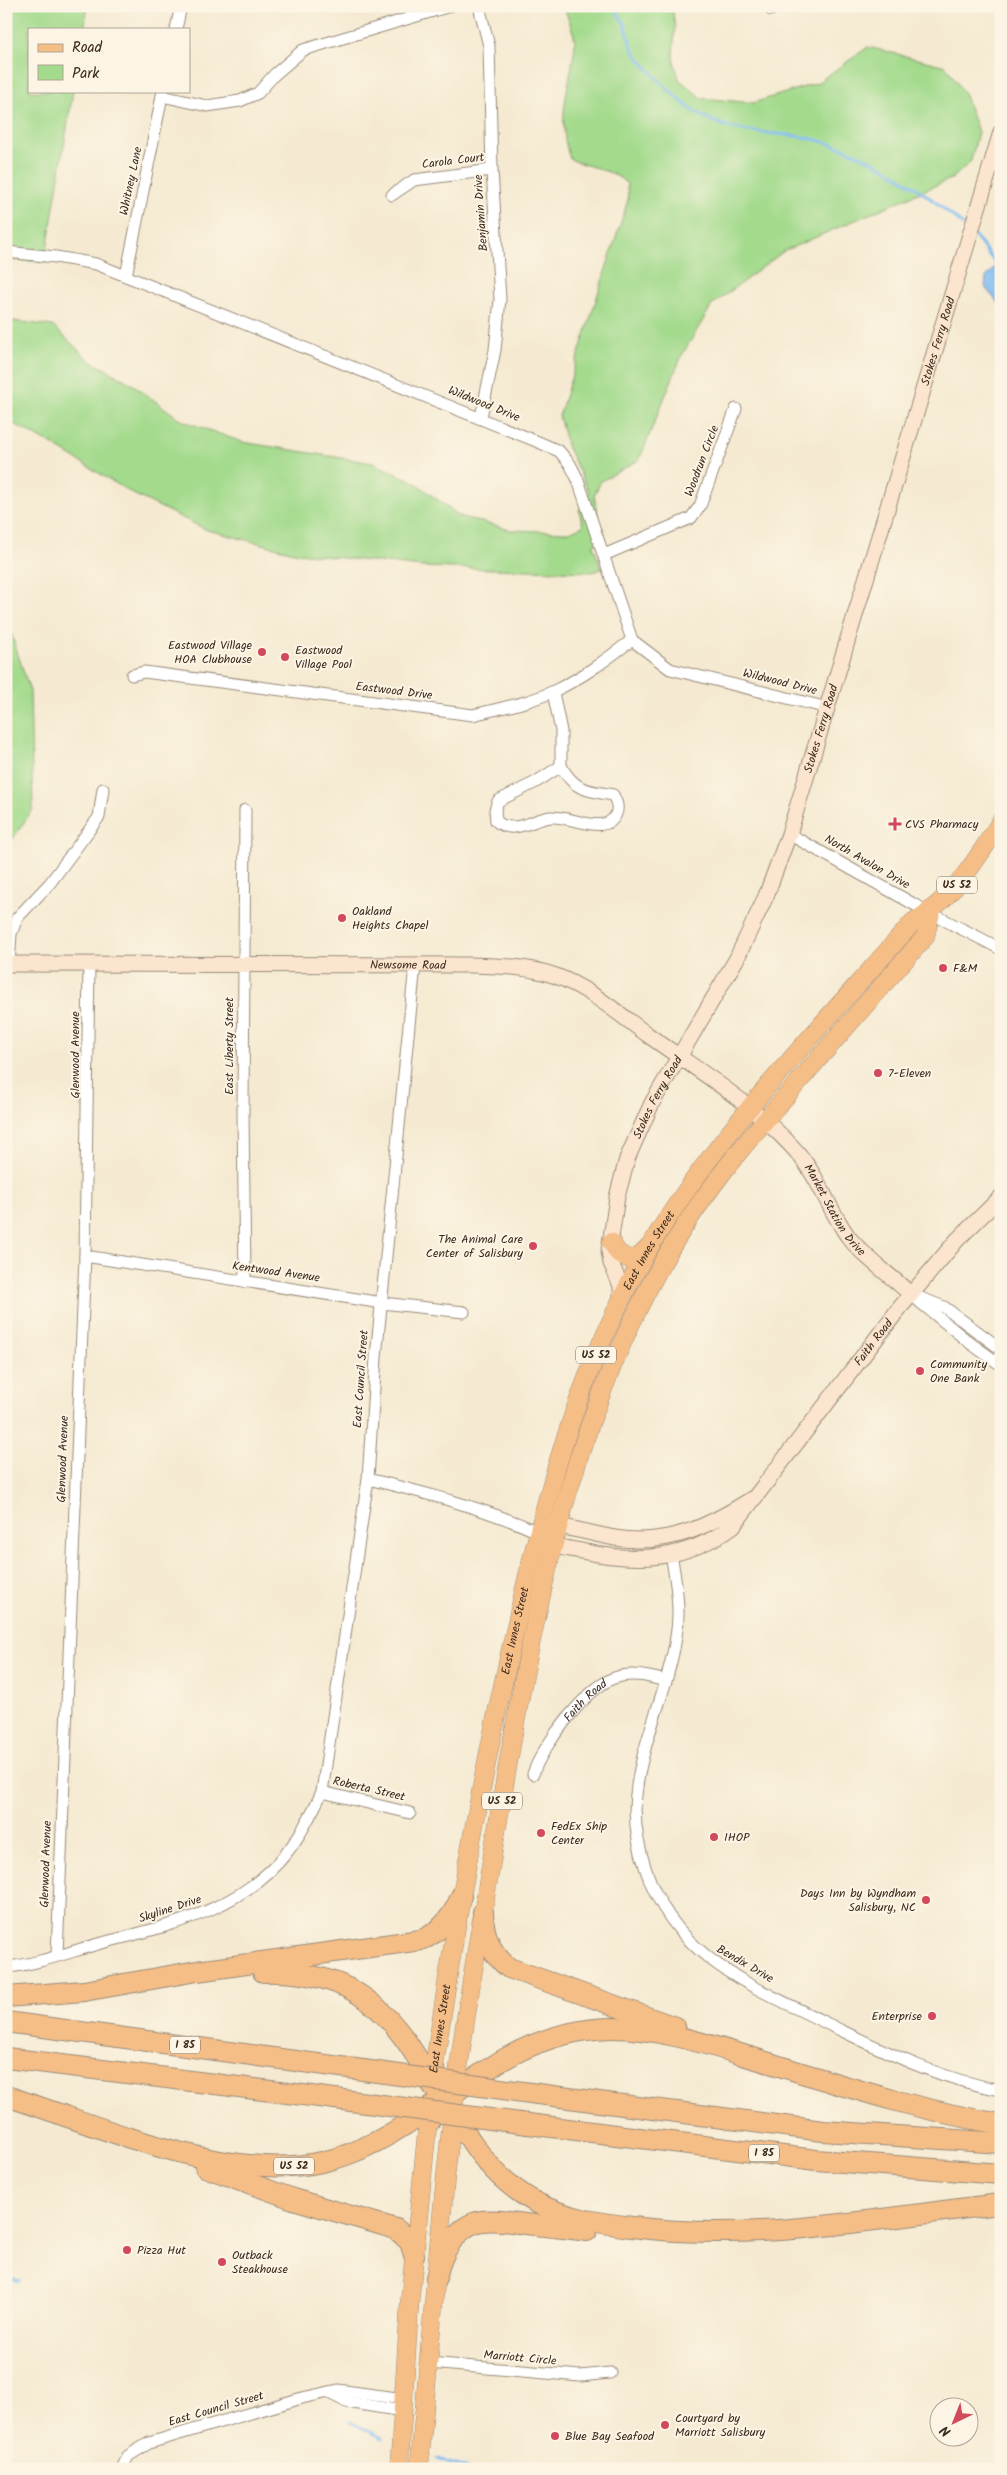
<svg xmlns="http://www.w3.org/2000/svg" width="1007" height="2475" font-family="Kalam,sans-serif">
  <style>
    .green { fill: #a3da8c; stroke: #6f8255 }
    .water { fill: #80bcf2; stroke: #5e7388 }
    .lines { fill: none; stroke-linecap: round; stroke-linejoin: round }
    .stream { stroke: #80bcf2; stroke-width: 3 }
    .street-casing { stroke: #988a78; stroke-width: 13 }
    .secondary-casing { stroke: #988a78; stroke-width: 17 }
    .primary-casing { stroke: #988a78; stroke-width: 19 }
    .highway-casing { stroke: #988a78; stroke-width: 22 }
    .street { stroke: #fff; stroke-width: 11 }
    .secondary { stroke: #fbe5cf; stroke-width: 15 }
    .primary { stroke: #f6be87; stroke-width: 18 }
    .highway { stroke: #f6be87; stroke-width: 20 }
    .highway-bridge-casing { stroke: #988a78; stroke-width: 22; stroke-linecap: butt }
    .highway-bridge { stroke: #f6be87; stroke-width: 20 }
    .poi-dot { fill: #d1495b; stroke: #fcf5e5; stroke-width: 2 }
    .labels { text-anchor: middle; dominant-baseline: central; stroke-width: 4; stroke-linejoin: round; paint-order: stroke }
    .shield { fill: #fcf5e5; stroke: #75675a; stroke-width: 1 }
    .shield-label { font-size: 11px; font-weight: bold; fill: #3b2a1e }
    .street-label { font-size: 12px; fill: #3b2a1e; stroke: #fcf5e5 }
    .poi-label { font-size: 12px; fill: #3b2a1e; stroke: #fcf5e5; text-anchor: start }
  </style>
  <rect width="100%" height="100%" fill="#fcf5e5"/>
  <filter id="ink" filterUnits="userSpaceOnUse"><feTurbulence type="fractalNoise" baseFrequency=".02" numOctaves="2"/><feDisplacementMap in="SourceGraphic" scale="10" xChannelSelector="R" yChannelSelector="G"/><feConvolveMatrix kernelMatrix="1 2 1 2 8 2 1 2 1" color-interpolation-filters="sRGB"/></filter>
  <filter id="wash" filterUnits="userSpaceOnUse"><feTurbulence type="fractalNoise" baseFrequency=".0096" numOctaves="4" result="noise"/><feDisplacementMap in="SourceGraphic" scale="20" xChannelSelector="R" yChannelSelector="G"/><feGaussianBlur stdDeviation="1.12" result="paint"/><feColorMatrix in="noise" values="0 0 0 0 0 0 0 0 0 0 0 0 0 0 0 0 0 1.4 0 .05"/><feComposite in="paint" operator="in"/></filter>
  <g filter="url(#wash)">
    <rect width="100%" height="100%" fill="#f5ead1"/>
    <g class="green">
      <path d="M6,6H88L84,29H29V91H73L45,262L8,260L6,265Z"/>
      <path d="M564,6H672L675,26L673,57L679,79L701,98L753,103L817,83L868,47L946,66L964,93L978,132L971,161L953,178L784,251L712,305L682,355L639,460L601,481L594,495L599,522L605,540L593,545L602,569L592,572L422,567L298,553L207,530L133,494L48,442L12,423L6,426V320L53,326L89,360L132,384L181,420L242,442L373,463L413,481L459,516L511,530L569,532L583,526L579,511L589,492L567,446L559,416L628,200L627,184C613,169 589,168 570,159C555,115 571,86 575,44C575,33 567,17 564,6Z"/>
      <path d="M6,618L30,691L33,809L6,849Z"/>
    </g>
    <path class="water" d="M1001,261V307L985,287L986,277Z"/>
    <g class="lines">
      <g class="stream">
        <path d="M612,6C616,12 622,18 625,25C629,34 629,46 635,53C645,67 682,105 697,113C735,135 763,131 803,137C864,148 918,186 963,225"/>
        <path d="M975,236L1001,271"/>
        <path d="M6,2276L19,2281"/>
        <path d="M350,2422L383,2438"/>
        <path d="M438,2459L467,2469"/>
      </g>
    </g>
  </g>
  <g filter="url(#ink)">
    <g class="lines">
      <defs>
        <g id="street">
          <path d="M479,6L489,46L492,170L500,299L495,350L481,417"/>
          <path d="M771,10V6"/>
          <path d="M176,29L181,6"/>
          <path d="M162,96L207,106L240,101L258,93L274,75L303,50L450,6"/>
          <path d="M392,195L414,180L492,170"/>
          <path d="M6,252L56,257L96,264L536,441L559,451L570,464L578,480L632,640L670,669L828,708"/>
          <path d="M126,276L163,91"/>
          <path d="M604,555L691,518L700,506L736,409"/>
          <path d="M132,675L144,672L473,715C500,708 529,703 554,691C582,678 607,659 632,640"/>
          <path d="M553,692L561,731V766"/>
          <path d="M561,766C575,791 586,790 613,795C616,801 619,807 616,814C607,837 569,815 551,817C532,819 513,836 496,821L495,810L498,801L536,782Z"/>
          <path d="M245,810L243,1110L245,1282"/>
          <path d="M789,834L917,906L1001,949"/>
          <path d="M9,964L11,934L17,918L50,883L99,817L103,789"/>
          <path d="M85,1256L382,1303L464,1312"/>
          <path d="M910,1294L970,1343L1001,1365"/>
          <path d="M918,1297L944,1307L1001,1349"/>
          <path d="M368,1479C426,1493 484,1508 538,1532"/>
          <path d="M671,1554C676,1582 681,1610 676,1637C668,1691 641,1741 636,1795C633,1821 638,1846 646,1870C676,1959 751,1985 828,2024C884,2051 938,2079 1001,2090"/>
          <path id="s1" d="M533,1774C542,1746 588,1685 617,1677C633,1672 650,1677 666,1681"/>
          <path d="M322,1792L410,1813"/>
          <path d="M57,1955L85,1256L89,964"/>
          <path d="M6,1967C32,1966 72,1951 98,1944C167,1926 242,1911 288,1851C302,1833 312,1813 322,1792L368,1479L376,1357L415,965"/>
          <path d="M429,2363L580,2376L610,2373"/>
          <path d="M329,2393L347,2402L402,2411"/>
          <path d="M122,2469L128,2456L149,2443L302,2398L338,2390L403,2399"/>
        </g>
        <g id="secondary">
          <path id="s2" d="M6,964L470,965C498,966 528,966 556,976C589,988 619,1014 648,1035C699,1071 754,1104 796,1151C819,1177 828,1208 847,1235C864,1258 890,1274 910,1294"/>
          <path id="s3" d="M621,1302V1286L611,1263L609,1251L617,1197L627,1159L652,1103L737,958L766,896L789,834L1001,132"/>
          <path d="M548,1525C568,1526 595,1535 615,1538C669,1547 711,1525 755,1497"/>
          <path id="s4" d="M544,1541C554,1547 569,1549 581,1551C637,1563 685,1561 733,1526L898,1310L957,1240L1001,1197"/>
        </g>
        <g id="primary">
          <path d="M611,1242L618,1253L629,1259L639,1257L648,1248"/>
          <path id="s5" d="M432,2082C453,1935 479,1789 512,1643C543,1504 578,1366 652,1243C722,1127 824,1024 913,922C952,900 978,858 1001,821"/>
          <path d="M399,2469L410,2298L429,2111"/>
          <path d="M419,2469C429,2361 437,2253 449,2145C461,2035 481,1925 499,1816C531,1628 566,1436 660,1267C696,1201 744,1144 794,1087C837,1037 881,987 925,937L931,913"/>
        </g>
        <g id="highway">
          <path d="M483,1912C483,1935 491,1954 509,1968L675,2027"/>
          <path d="M263,1972C352,1969 396,2012 433,2087"/>
          <path d="M6,1997L84,1991L197,1971L421,1940C440,1933 454,1915 461,1896"/>
          <path d="M6,2022L363,2070"/>
          <path d="M6,2058L351,2101"/>
          <path d="M434,2068C435,2091 455,2116 467,2135C485,2164 507,2187 537,2203C566,2218 599,2223 632,2227C760,2243 874,2218 1001,2204"/>
          <path d="M538,2094L823,2131L1001,2143"/>
          <path d="M6,2096C99,2125 225,2183 322,2162C363,2153 402,2129 436,2103"/>
          <path d="M528,2124L816,2160L1001,2174"/>
          <path d="M427,2125C439,2101 464,2086 485,2071C522,2046 566,2029 612,2028C663,2028 715,2047 763,2061C841,2085 920,2111 1001,2124"/>
          <path d="M205,2167L293,2199L396,2229L410,2242L414,2255"/>
          <path d="M436,2278C441,2255 455,2225 482,2221C496,2219 511,2222 525,2224C545,2226 566,2228 587,2231"/>
        </g>
      </defs>
      <use href="#street" class="street-casing"/>
      <use href="#secondary" class="secondary-casing"/>
      <use href="#primary" class="primary-casing"/>
      <use href="#highway" class="highway-casing"/>
      <use href="#street" class="street"/>
      <use href="#secondary" class="secondary"/>
      <use href="#primary" class="primary"/>
      <use href="#highway" class="highway"/>
      <defs>
        <g id="highway-bridge">
          <path d="M363,2070L538,2094"/>
          <path d="M351,2101L528,2124"/>
        </g>
      </defs>
      <use href="#highway-bridge" class="highway-bridge-casing"/>
      <use href="#highway-bridge" class="highway-bridge"/>
    </g>
  </g>
  <g class="poi-dot">
    <circle cx="262" cy="652" r="5"/>
    <circle cx="285" cy="657" r="5"/>
    <path d="M892.5 816.5h5v5h5v5h-5v5h-5v-5h-5v-5h5z"/>
    <circle cx="342" cy="918" r="5"/>
    <circle cx="943" cy="968" r="5"/>
    <circle cx="878" cy="1073" r="5"/>
    <circle cx="533" cy="1246" r="5"/>
    <circle cx="920" cy="1371" r="5"/>
    <circle cx="541" cy="1833" r="5"/>
    <circle cx="714" cy="1837" r="5"/>
    <circle cx="926" cy="1900" r="5"/>
    <circle cx="932" cy="2016" r="5"/>
    <circle cx="127" cy="2250" r="5"/>
    <circle cx="222" cy="2262" r="5"/>
    <circle cx="665" cy="2425" r="5"/>
    <circle cx="555" cy="2436" r="5"/>
  </g>
  <g class="labels">
    <g class="shield">
      <rect x="937" y="876.5" width="40" height="17" rx="4"/>
      <rect x="576" y="1346.5" width="40" height="17" rx="4"/>
      <rect x="482" y="1792.5" width="40" height="17" rx="4"/>
      <rect x="170" y="2036.5" width="30" height="17" rx="4"/>
      <rect x="749" y="2144.5" width="30" height="17" rx="4"/>
      <rect x="274" y="2157.5" width="40" height="17" rx="4"/>
    </g>
    <g class="shield-label">
      <text x="957" y="885">US 52</text>
      <text x="596" y="1355">US 52</text>
      <text x="502" y="1801">US 52</text>
      <text x="185" y="2045">I 85</text>
      <text x="764" y="2153">I 85</text>
      <text x="294" y="2166">US 52</text>
    </g>
    <g class="street-label">
      <text transform="translate(453 161) rotate(-7)">Carola Court</text>
      <text transform="translate(131 181) rotate(-78)">Whitney Lane</text>
      <text transform="translate(481 213) rotate(-94)">Benjamin Drive</text>
      <text stroke="none"><textPath href="#s3" startOffset="1026">Stokes Ferry Road</textPath></text>
      <text transform="translate(484 404) rotate(22)">Wildwood Drive</text>
      <text transform="translate(702 461) rotate(-69)">Woodrun Circle</text>
      <text transform="translate(780 682) rotate(14)">Wildwood Drive</text>
      <text transform="translate(394 691) rotate(7)">Eastwood Drive</text>
      <text stroke="none"><textPath href="#s3" startOffset="621">Stokes Ferry Road</textPath></text>
      <text transform="translate(867 862) rotate(30)">North Avalon Drive</text>
      <text stroke="none"><textPath href="#s2" startOffset="402">Newsome Road</textPath></text>
      <text transform="translate(229 1046) rotate(-90)">East Liberty Street</text>
      <text transform="translate(75 1055) rotate(-90)">Glenwood Avenue</text>
      <text stroke="none"><textPath href="#s3" startOffset="216">Stokes Ferry Road</textPath></text>
      <text stroke="none"><textPath href="#s2" startOffset="920">Market Station Drive</textPath></text>
      <text stroke="none"><textPath href="#s5" startOffset="864">East Innes Street</textPath></text>
      <text transform="translate(276 1272) rotate(8)">Kentwood Avenue</text>
      <text stroke="none"><textPath href="#s4" startOffset="429">Faith Road</textPath></text>
      <text transform="translate(361 1379) rotate(-86)">East Council Street</text>
      <text transform="translate(63 1459) rotate(-88)">Glenwood Avenue</text>
      <text stroke="none"><textPath href="#s5" startOffset="459">East Innes Street</textPath></text>
      <text stroke="none"><textPath href="#s1" startOffset="91">Faith Road</textPath></text>
      <text transform="translate(369 1789) rotate(13)">Roberta Street</text>
      <text transform="translate(46 1864) rotate(-88)">Glenwood Avenue</text>
      <text transform="translate(170 1909) rotate(-18)">Skyline Drive</text>
      <text transform="translate(745 1964) rotate(30)">Bendix Drive</text>
      <text stroke="none"><textPath href="#s5" startOffset="54">East Innes Street</textPath></text>
      <text transform="translate(520 2358) rotate(5)">Marriott Circle</text>
      <text transform="translate(216 2409) rotate(-16)">East Council Street</text>
    </g>
    <g class="poi-label">
      <text x="252" y="645" text-anchor="end">Eastwood Village<tspan x="252" dy="14">HOA Clubhouse</tspan></text>
      <text x="295" y="650">Eastwood<tspan x="295" dy="14">Village Pool</tspan></text>
      <text x="905" y="824">CVS Pharmacy</text>
      <text x="352" y="911">Oakland<tspan x="352" dy="14">Heights Chapel</tspan></text>
      <text x="953" y="968">F&amp;M</text>
      <text x="888" y="1073">7-Eleven</text>
      <text x="523" y="1239" text-anchor="end">The Animal Care<tspan x="523" dy="14">Center of Salisbury</tspan></text>
      <text x="930" y="1364">Community<tspan x="930" dy="14">One Bank</tspan></text>
      <text x="551" y="1826">FedEx Ship<tspan x="551" dy="14">Center</tspan></text>
      <text x="724" y="1837">IHOP</text>
      <text x="916" y="1893" text-anchor="end">Days Inn by Wyndham<tspan x="916" dy="14">Salisbury, NC</tspan></text>
      <text x="922" y="2016" text-anchor="end">Enterprise</text>
      <text x="137" y="2250">Pizza Hut</text>
      <text x="232" y="2255">Outback<tspan x="232" dy="14">Steakhouse</tspan></text>
      <text x="675" y="2418">Courtyard by<tspan x="675" dy="14">Marriott Salisbury</tspan></text>
      <text x="565" y="2436">Blue Bay Seafood</text>
    </g>
  </g>
  <rect width="1007" height="2475" fill="none" stroke="#fcf5e5" stroke-width="25"/>
  <rect x="28" y="28" width="162" height="65" fill="#fcf5e5" stroke="#afa495"/>
  <rect x="38" y="44" width="25" height="8" fill="#f6be87" stroke="#afa495"/>
  <text x="72" y="52" font-size="15" fill="#3b2a1e">Road</text>
  <rect x="38" y="65" width="25" height="15" fill="#a3da8c" stroke="#afa495"/>
  <text x="72" y="78" font-size="15" fill="#3b2a1e">Park</text>
  <g transform="translate(954 2422) rotate(223)"><circle r="24" fill="#fcf5e5" stroke="#afa495"/>
  <path d="M0-4L9 19L0 12L-9 19Z" fill="#d1495b"/>
  <text y="-8" font-size="14" font-weight="bold" text-anchor="middle" fill="#3b2a1e">N</text>
  </g>
</svg>
